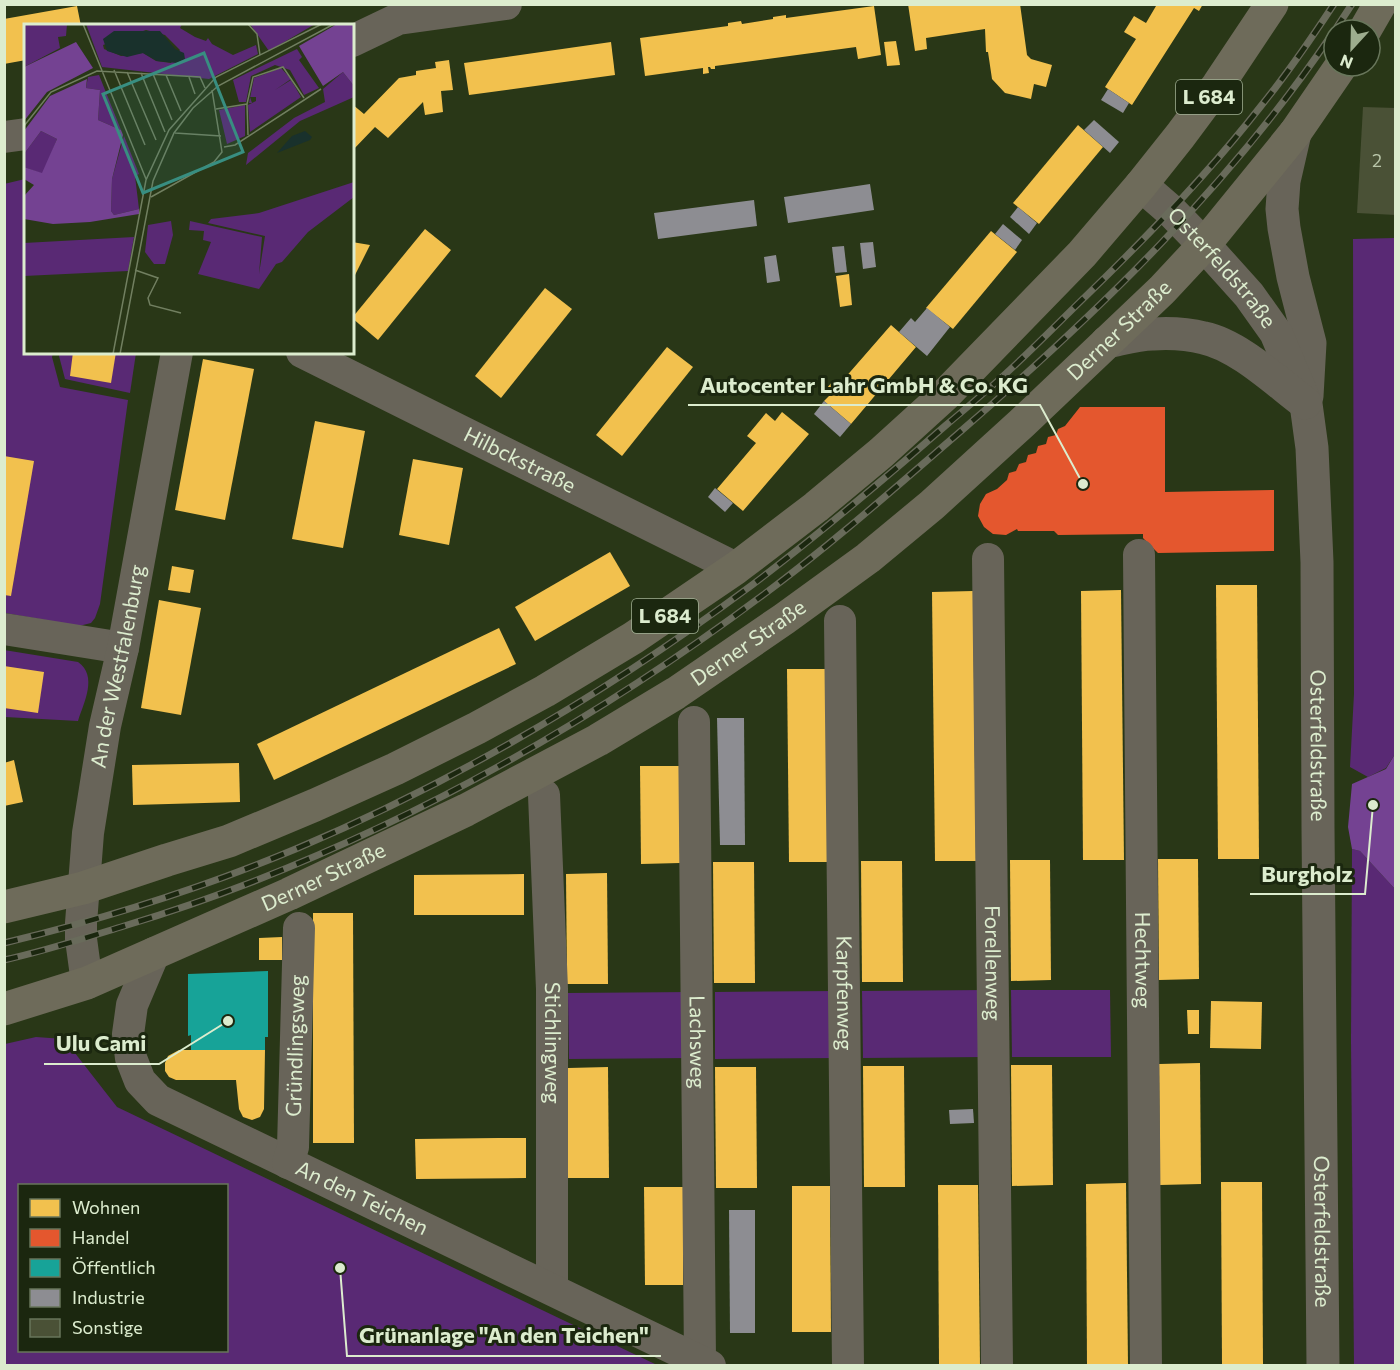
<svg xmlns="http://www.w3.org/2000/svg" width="1400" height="1370" font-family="Commissioner,sans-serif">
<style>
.green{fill:#592974;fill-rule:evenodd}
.forest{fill:#744292}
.homes{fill:#f2c14e}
.shops{fill:#e4572e}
.public{fill:#17a398}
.industry{fill:#8d8d92}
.building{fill:#4a5136}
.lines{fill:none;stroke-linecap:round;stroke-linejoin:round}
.minor{stroke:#686459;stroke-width:32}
.tertiary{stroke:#686459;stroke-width:33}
.primary{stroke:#6e6b5a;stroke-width:33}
.rail-casing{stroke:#696b5b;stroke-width:7}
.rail{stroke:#1b270f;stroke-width:4.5;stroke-dasharray:14;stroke-linecap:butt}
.labels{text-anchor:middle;stroke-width:6;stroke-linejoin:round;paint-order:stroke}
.number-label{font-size:18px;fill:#b8c5a8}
.shield{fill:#1b270f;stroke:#a2b195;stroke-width:1.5}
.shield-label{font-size:20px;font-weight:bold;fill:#dcecce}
.street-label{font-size:21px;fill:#dcecce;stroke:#1b270f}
.inset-road{fill:none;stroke:#717f60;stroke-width:1.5}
.view{fill:#388e81;fill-opacity:0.15;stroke:#388e81;stroke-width:3}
.inset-edge{fill:none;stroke:#dcecce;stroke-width:3}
.leader{fill:none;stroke:#dcecce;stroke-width:2}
.callout-dot{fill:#dcecce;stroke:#1b270f;stroke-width:2}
.callout-label{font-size:22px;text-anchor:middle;font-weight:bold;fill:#dcecce;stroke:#1b270f;stroke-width:6;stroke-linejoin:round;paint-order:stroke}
</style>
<rect width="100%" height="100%" fill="#293717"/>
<g class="green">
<polygon points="25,179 26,352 53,353 52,357 60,387 128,400 100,604 95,618 91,623 79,626 5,613 4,184"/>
<polygon points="1395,238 1395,754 1386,768 1368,777 1350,767 1354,694 1353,239"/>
<polygon points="60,353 136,353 130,393 65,379 59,356"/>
<path d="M4,650l74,12c20,14 6,40 0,59l-73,-4z"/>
<polygon points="1352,849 1360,851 1395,889 1395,1365 1354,1365 1351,1041"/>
<polygon points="986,990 987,1057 863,1058 862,991"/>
<polygon points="1011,990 1110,990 1111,1057 1012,1057"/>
<polygon points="839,991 839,1058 715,1059 715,992"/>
<polygon points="692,992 693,1058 569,1059 568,993"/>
<path d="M36,1037l28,2 53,68 540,258h-652v-321zM20,1186h206v164h-206z"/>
</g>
<polygon class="forest" points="1395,754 1396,889 1395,889 1360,851 1352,849 1348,827 1352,784 1386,769"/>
<g class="homes">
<polygon points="908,4 1020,4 1027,55 1031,59 1052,65 1046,87 1034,84 1031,99 1005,93 992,79 988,52 986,52 985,29 926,38 927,49 915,51"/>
<polygon points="1153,4 1203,4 1199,11 1194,8 1132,105 1105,87 1136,39 1124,32 1134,16 1146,23 1156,6"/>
<polygon points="77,6 81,26 26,26 26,60 4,64 4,19"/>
<polygon points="874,6 881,55 858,59 856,47 715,66 715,69 711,69 710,67 708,67 709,73 703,74 703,68 645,76 640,38 728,26 728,23 741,21 742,24 773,19 773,17 786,15 786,18"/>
<polygon points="896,41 900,65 887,66 884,42"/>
<polygon points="611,42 615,75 469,95 464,63"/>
<polygon points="449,60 453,90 441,91 443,112 425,115 423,102 388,138 375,127 352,151 352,104 364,114 399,78 416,75 416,71 436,68 435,62"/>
<polygon points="1078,125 1103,147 1039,224 1013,203"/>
<polygon points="425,229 451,250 378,340 352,318"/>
<polygon points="991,231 1017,252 953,329 926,308"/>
<polygon points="352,242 370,245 352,281"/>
<polygon points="849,274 852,305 840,307 836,276"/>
<polygon points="545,288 572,309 501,398 475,376"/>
<polygon points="891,325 916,347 851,424 824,401 832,393 827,388 832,382 837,387"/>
<polygon points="667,347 693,367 622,456 596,435"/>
<polygon points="73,352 116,352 111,383 70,376"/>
<polygon points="203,359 254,369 225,520 175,510"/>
<polygon points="782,412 809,434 743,511 717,489 756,443 747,436 766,413 775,421"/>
<polygon points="315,421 365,431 343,548 292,539"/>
<polygon points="4,456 34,461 11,596 4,595"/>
<polygon points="413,459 463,468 449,545 399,535"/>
<polygon points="610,552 630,586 535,641 515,607"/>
<polygon points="172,566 194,570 190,593 168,590"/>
<polygon points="1216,585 1257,585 1259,859 1218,859"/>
<polygon points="1121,590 1124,860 1083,860 1081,591"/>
<polygon points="973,591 976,861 935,861 932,592"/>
<polygon points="159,600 201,608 181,715 141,708"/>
<polygon points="499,628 516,664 274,780 257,744"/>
<polygon points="4,666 44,672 38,713 4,708"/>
<polygon points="787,669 826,669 828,862 789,862"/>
<polygon points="14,760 23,802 4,806 4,763"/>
<polygon points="239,763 240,802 133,805 132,765"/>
<polygon points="640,766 679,766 680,863 641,864"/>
<polygon points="1158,859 1198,859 1199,979 1159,980"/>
<polygon points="1010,860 1050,860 1051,980 1011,981"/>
<polygon points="861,861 902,861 903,982 862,982"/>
<polygon points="713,862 754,862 755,983 714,983"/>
<polygon points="607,873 608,984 567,984 566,874"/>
<polygon points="524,874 524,915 414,915 414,875"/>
<polygon points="313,913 353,913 354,1143 313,1143"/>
<polygon points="282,937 282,960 259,960 259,938"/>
<polygon points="1211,1001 1262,1002 1261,1049 1210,1048"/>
<polygon points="1187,1010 1199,1010 1199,1034 1188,1034"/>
<polygon points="179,1050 265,1050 264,1109 260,1117 252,1120 243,1117 239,1109 236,1080 176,1080 169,1077 165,1071 165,1063 168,1056"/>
<polygon points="1200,1063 1201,1184 1160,1185 1159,1064"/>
<polygon points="1011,1065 1052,1065 1053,1185 1012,1186"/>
<polygon points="863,1066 904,1066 905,1187 864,1187"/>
<polygon points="608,1067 609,1178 568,1178 568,1068"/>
<polygon points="715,1067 756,1067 757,1188 716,1188"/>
<polygon points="498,1138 526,1138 526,1178 416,1179 415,1139"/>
<polygon points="1221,1182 1262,1182 1263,1365 1222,1365"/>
<polygon points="1126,1183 1128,1365 1087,1365 1086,1184"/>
<polygon points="938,1185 978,1185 980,1365 939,1365"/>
<polygon points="792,1186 830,1186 831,1332 792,1332"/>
<polygon points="644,1187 683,1187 683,1285 645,1285"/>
</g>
<polygon class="shops" points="1080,407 1165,407 1165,492 1274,490 1274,551 1158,553 1143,538 1143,534 1058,535 1054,531 1018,531 1017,529 1006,535 993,534 984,527 978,516 980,504 986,494 997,489 1007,480 1009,473 1016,471 1019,464 1026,462 1028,455 1036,453 1038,446 1046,444 1048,437 1056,435 1058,429 1065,426"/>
<polygon class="public" points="268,971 268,1037 265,1037 265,1050 191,1050 191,1035 188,1036 188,974"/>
<g class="industry">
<polygon points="1108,89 1129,103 1123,113 1101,100"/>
<polygon points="1094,120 1119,142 1110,153 1084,130"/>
<polygon points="870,184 874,210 788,223 784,197"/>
<polygon points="754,200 757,226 658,239 654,213"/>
<polygon points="1018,207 1037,223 1029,234 1010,217"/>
<polygon points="1003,224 1022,240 1015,250 995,234"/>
<polygon points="873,242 876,267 863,269 860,243"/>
<polygon points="844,246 847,272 835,273 832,247"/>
<polygon points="776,255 780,281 767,283 764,257"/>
<polygon points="927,308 950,327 927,356 899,332 911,318 915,322"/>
<polygon points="824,401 851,424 840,437 814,414"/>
<polygon points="715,488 733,503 725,512 708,497"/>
<polygon points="717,718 744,718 745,845 720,845"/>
<polygon points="973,1109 974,1123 950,1124 949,1110"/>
<polygon points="729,1210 755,1210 755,1333 730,1333"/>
</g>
<polygon class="building" points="1363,107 1396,108 1396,215 1357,213"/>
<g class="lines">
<g class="minor">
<polyline points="352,41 398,19 506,4"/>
<polyline points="4,137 26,134"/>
<path id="s1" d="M302,352l434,216"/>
<path id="s2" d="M1139,555l7,811"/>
<path id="s3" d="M988,559l9,807"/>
<path id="s4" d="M840,621l8,745"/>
<polyline points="4,629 123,648"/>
<path id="s5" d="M694,722l6,638"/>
<path id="s6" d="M544,795l8,194v300"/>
<path id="s7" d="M154,953l-22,52 -4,29 3,24 9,23 18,19 552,266"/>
<path id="s8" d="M87,983l-6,-44v-16l7,-90 17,-107 18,-78 54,-296"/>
<path id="s9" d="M288,1163l5,-16 6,-219"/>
</g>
<g class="tertiary">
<polyline points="1295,133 1284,181 1282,209 1284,228 1293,277 1310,343 1307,396"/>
<path id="s10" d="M1141,185l30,26 33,34 45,50 27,38 30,71 6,44 5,114 1,266 5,538"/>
<path d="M1107,342c15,-3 31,-8 46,-8 16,-1 35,0 51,4 34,7 73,44 101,65"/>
</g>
<g class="primary">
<polyline points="1365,30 1380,4"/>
<polyline points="4,907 83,888 167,860 229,841 315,805 395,769 477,728 545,691 633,638 736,568 816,507 881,453 946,394 1082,254 1141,185 1180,136 1218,85 1272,4"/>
<path id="s11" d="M4,1009l83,-26 202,-89 177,-84 132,-70 78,-47 108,-74 84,-61 64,-53 90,-82 140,-133 42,-45 91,-112 46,-67"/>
</g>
<defs>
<g id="rail">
<polyline points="1335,30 1352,4"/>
<path d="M4,943c100,-24 199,-55 294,-95 161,-68 314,-159 454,-263 66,-50 130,-104 193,-159 19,-16 38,-32 57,-49 29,-26 56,-54 84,-81 62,-60 122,-122 175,-190 26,-32 50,-67 73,-102"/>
<path d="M4,960c41,-9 81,-22 120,-34 231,-70 446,-187 639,-331 69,-51 133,-108 198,-164 138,-119 271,-248 373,-400"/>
</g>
</defs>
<use href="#rail" class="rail-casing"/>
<use href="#rail" class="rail"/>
</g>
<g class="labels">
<g class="number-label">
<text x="1377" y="167">2</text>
</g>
<g class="shield">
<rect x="1176" y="80" width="66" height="34" rx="4.5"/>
<rect x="632" y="599" width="66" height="34" rx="4.5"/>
</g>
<g class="shield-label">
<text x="1209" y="104">L 684</text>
<text x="665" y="623">L 684</text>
</g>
<g class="street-label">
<text dy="7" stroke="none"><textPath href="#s10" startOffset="116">Osterfeldstraße</textPath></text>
<text dy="7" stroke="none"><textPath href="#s11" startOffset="1318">Derner Straße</textPath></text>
<text dy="7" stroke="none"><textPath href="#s1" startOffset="243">Hilbckstraße</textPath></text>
<text dy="7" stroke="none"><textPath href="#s11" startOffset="832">Derner Straße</textPath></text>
<text dy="7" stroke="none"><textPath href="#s8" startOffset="320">An der Westfalenburg</textPath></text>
<text dy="7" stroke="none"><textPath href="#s10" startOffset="620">Osterfeldstraße</textPath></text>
<text dy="7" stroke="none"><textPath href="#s11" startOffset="346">Derner Straße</textPath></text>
<text dy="7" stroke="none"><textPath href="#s2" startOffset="405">Hechtweg</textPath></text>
<text dy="7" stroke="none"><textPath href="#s3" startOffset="404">Forellenweg</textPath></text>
<text dy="7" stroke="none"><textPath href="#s4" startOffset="372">Karpfenweg</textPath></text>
<text dy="7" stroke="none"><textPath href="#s5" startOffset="320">Lachsweg</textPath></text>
<text dy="7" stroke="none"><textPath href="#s6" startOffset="248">Stichlingweg</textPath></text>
<text dy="7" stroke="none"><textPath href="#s9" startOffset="118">Gründlingsweg</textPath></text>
<text dy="7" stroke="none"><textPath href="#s7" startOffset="387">An den Teichen</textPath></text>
<text dy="7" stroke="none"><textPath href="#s10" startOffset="1106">Osterfeldstraße</textPath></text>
</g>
</g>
<g transform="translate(24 24)">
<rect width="330" height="330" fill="#293717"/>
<path d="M0,0h43l-1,12 -8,1 2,11 -36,19zM62,0h96l-2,4 15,9 11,4 2,-3 4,6 21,11 23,-10 2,9 -49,25 -107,-12zM122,6l19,5 15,15 -9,13 -15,-2 -13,-8 -22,3 -17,-7 -1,-4zM226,0h65l-46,27zM273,25l5,8 -3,3 20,28 -15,7 -14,-25 -15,-5 -24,11 -5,26h-7l-6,-22zM257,44l10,11 -16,11 16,-10 10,17 -51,35 -2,-27 8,-4v-4h-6l2,6h-3l5,-25zM319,48l11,14v11l-54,24 -54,44 2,-12 46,-35 31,-16 -2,-13zM75,51l22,55 -23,-10 2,-30 -14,-2 2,-11zM221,81v31l-18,8 -8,-34zM17,107l16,8 -14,35 -19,-7v-13zM100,112l15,38 -4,2 4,33 -25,6 -3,-4 1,-32zM330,158v15l-46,35 -26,30 -6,2 -17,25 -61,-15 13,-32 -8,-2 1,-9 -15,-1 1,-9 72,16 -3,37 6,-38 -57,-13 3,-4 48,-6zM147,197l2,14 -8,29h-11l-9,-12 3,-27zM110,213l-6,34 -104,5v-33z" fill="#592974" fill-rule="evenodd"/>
<path d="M313,0h17v62l-11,-14 -20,14 -24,-40zM52,18l17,26 -46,24 -23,29v-54zM63,55l-1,9 14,2 -2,30 23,10 2,5 -11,44 -1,32 3,4 25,-6v5l-49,8 -37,2 -29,-5v-23l10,-11 -10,-6v-12l18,6 15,-34 -16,-8 -17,23v-23l26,-35z" fill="#744292"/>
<path d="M90,7h46l15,18 9,4 1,6 -8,4 -20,-2 -14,-8 -16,4 -20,-6 -4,-12zM281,107l7,6 -2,3 -33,13 15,-17z" fill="#19312c"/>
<path class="inset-road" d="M59,0l63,155M224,0l9,10 3,21M90,46l31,75M103,48l29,68M117,49l24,59M129,50l19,46M142,51l15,36M165,53l6,17M192,85l31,-5M0,102l27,-34 46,-21 103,6 5,11M151,109l46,3M224,111l-1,-31 6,-27 30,-10 21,31M200,123l11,-2 86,-56M127,173l63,-35 8,-10 -10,-62M111,246l23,8 -10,20 2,7 31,8M89,330l33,-174 23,-50 47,-53 106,-53M96,330l33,-173 21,-48 19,-25 25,-22 116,-62"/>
<path class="view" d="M180,29l39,99 -100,41 -40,-99z"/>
<rect width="330" height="330" class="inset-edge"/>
</g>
<path class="leader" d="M1083 484L1040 405H688M1373 805L1365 894H1250M228 1021L159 1064H44M340 1268L347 1356H661"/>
<g class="callout-dot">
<circle cx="1083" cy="484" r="6"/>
<circle cx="1373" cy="805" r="6"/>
<circle cx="228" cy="1021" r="6"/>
<circle cx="340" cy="1268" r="6"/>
</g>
<g class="callout-label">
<text x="864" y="393">Autocenter Lahr GmbH &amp; Co. KG</text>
<text x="1307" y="882">Burgholz</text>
<text x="101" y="1051">Ulu Cami</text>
<text x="504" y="1343">Grünanlage "An den Teichen"</text>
</g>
<rect width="1400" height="1370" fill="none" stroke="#dcecce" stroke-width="12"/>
<rect x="18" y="1184" width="210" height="168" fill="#1b270f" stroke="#68765b" stroke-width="1.5"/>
<rect x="30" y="1199" width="30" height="18" fill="#f2c14e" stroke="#68765b" stroke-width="1.5"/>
<text x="72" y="1214" font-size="18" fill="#dcecce">Wohnen</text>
<rect x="30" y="1229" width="30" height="18" fill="#e4572e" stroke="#68765b" stroke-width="1.5"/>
<text x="72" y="1244" font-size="18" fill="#dcecce">Handel</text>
<rect x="30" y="1259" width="30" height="18" fill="#17a398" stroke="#68765b" stroke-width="1.5"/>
<text x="72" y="1274" font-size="18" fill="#dcecce">Öffentlich</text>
<rect x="30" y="1289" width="30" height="18" fill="#8d8d92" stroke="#68765b" stroke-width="1.5"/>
<text x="72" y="1304" font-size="18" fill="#dcecce">Industrie</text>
<rect x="30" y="1319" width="30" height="18" fill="#4a5136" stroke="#68765b" stroke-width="1.5"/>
<text x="72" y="1334" font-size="18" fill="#dcecce">Sonstige</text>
<g transform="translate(1352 48) rotate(202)"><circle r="28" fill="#1b270f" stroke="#68765b" stroke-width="1.5"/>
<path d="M0-4.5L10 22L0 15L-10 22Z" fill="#9dad8e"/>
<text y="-9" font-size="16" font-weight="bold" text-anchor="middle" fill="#dcecce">N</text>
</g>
</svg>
